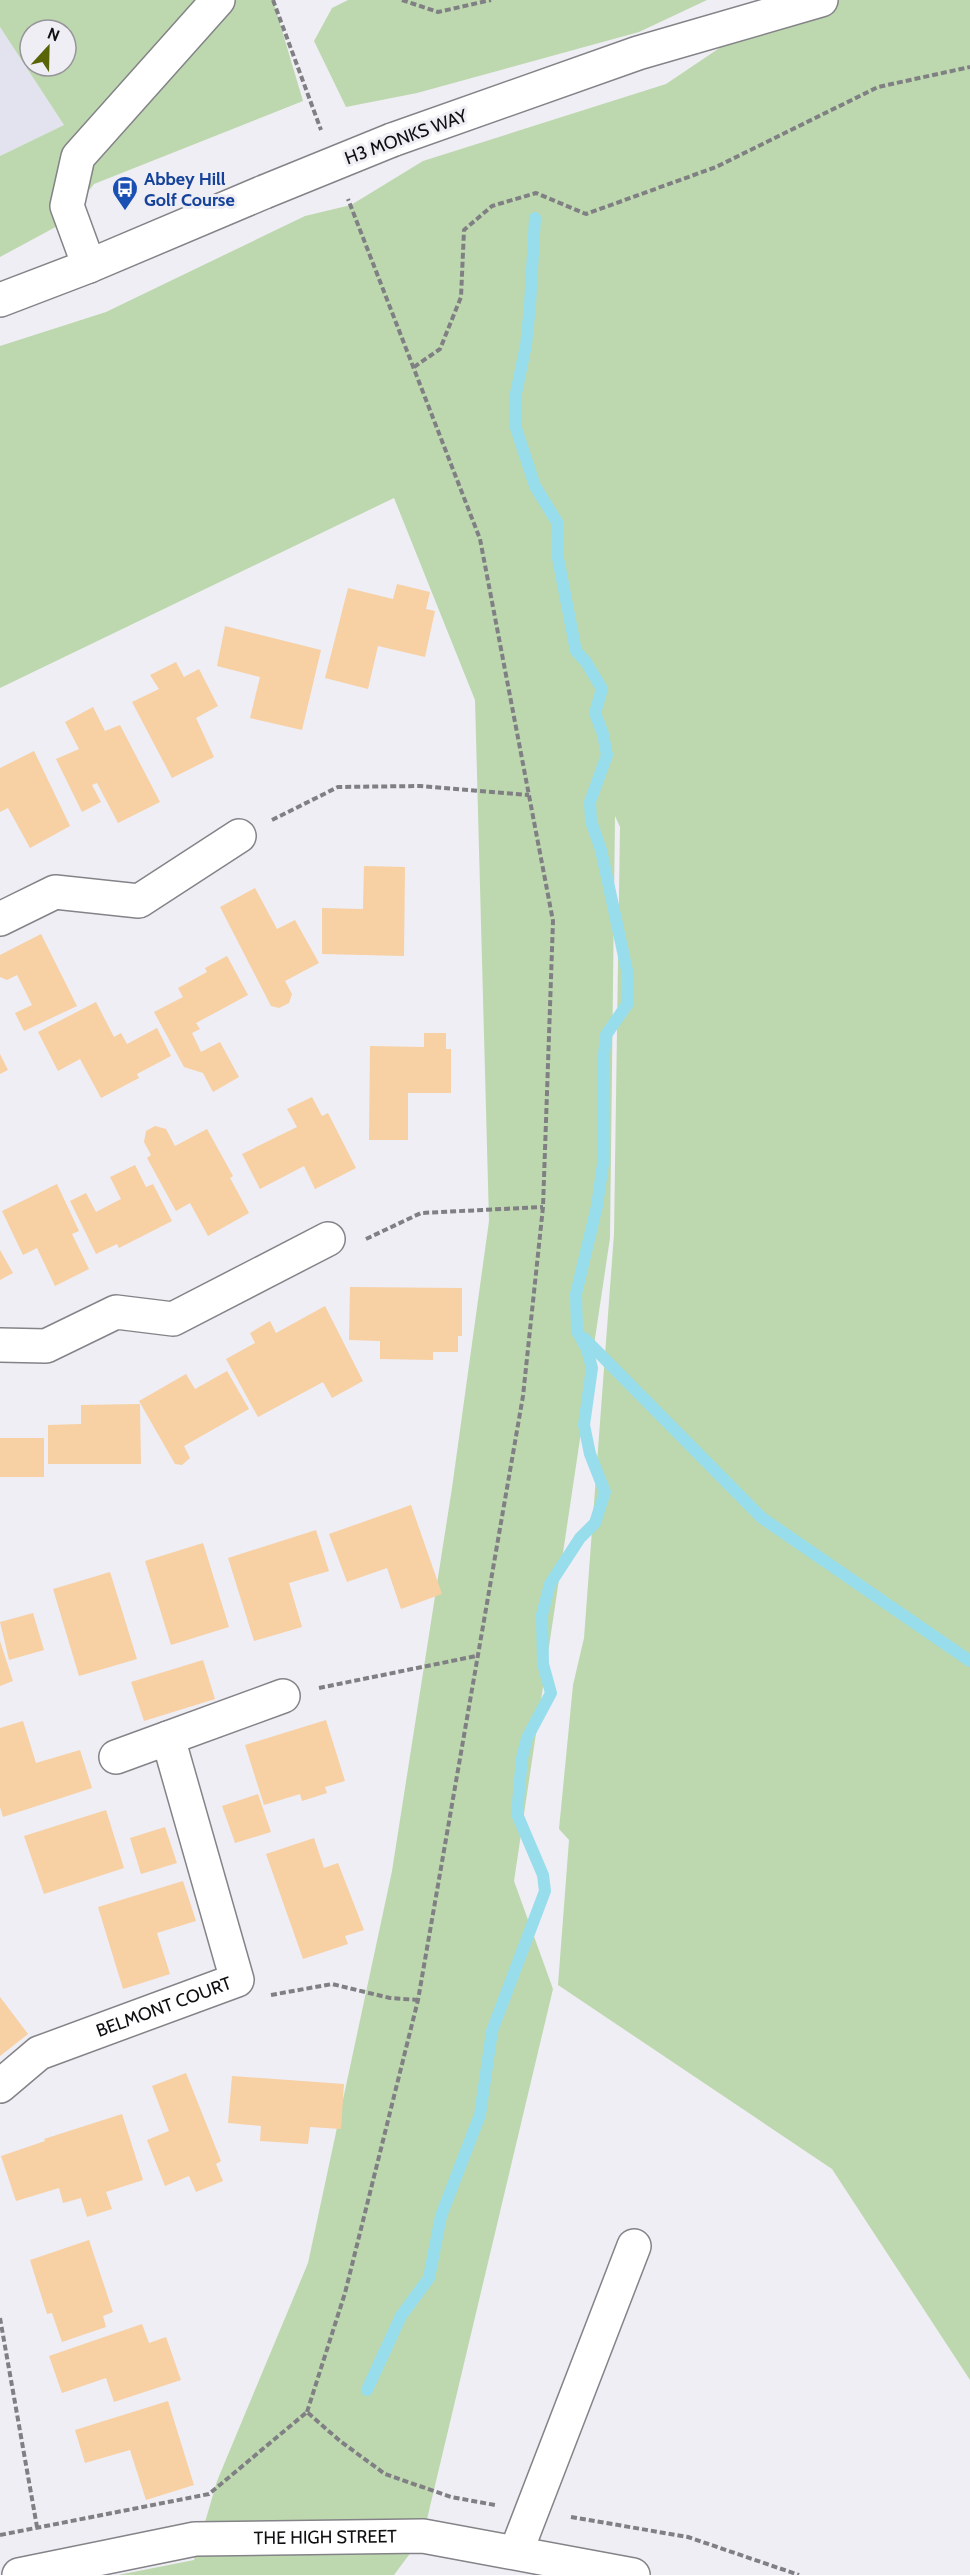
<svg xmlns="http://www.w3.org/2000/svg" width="970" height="2575" font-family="Cabin,sans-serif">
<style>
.built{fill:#e3e2ef}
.green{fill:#bdd8ae;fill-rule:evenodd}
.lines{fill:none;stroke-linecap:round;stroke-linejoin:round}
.stream{stroke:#98ddec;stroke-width:12}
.building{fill:#f7d0a4}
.minor-casing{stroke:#838388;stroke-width:36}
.path{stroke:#808084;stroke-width:4;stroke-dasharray:6 3;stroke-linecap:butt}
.minor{stroke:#fff;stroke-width:33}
.minor-bridge-casing{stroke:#838388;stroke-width:36;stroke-linecap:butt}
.minor-bridge{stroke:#fff;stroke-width:33}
.labels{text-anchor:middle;stroke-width:6;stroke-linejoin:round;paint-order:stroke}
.street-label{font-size:18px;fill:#101012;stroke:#efeef4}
.transit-label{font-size:18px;font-weight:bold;fill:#164399;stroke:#efeef4;text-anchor:start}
</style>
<rect width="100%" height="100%" fill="#efeef4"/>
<polygon class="built" points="0,27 64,125 0,156"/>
<g class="green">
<path d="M0,0h273l30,101 -209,83 -31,39 -63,34v-101l64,-31 -64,-98zM30,30h36v36h-36z"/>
<polygon points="348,0 707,0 639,32 417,93 346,107 314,41 332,8"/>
<polygon points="760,0 970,0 970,2380 832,2169 558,1985 569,1840 559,1829 573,1685 584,1638 614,1234 620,827 615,816 610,1238 514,1881 553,1989 423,2536 394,2575 118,2575 194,2560 217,2481 308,2263 392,1871 452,1488 489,1221 475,700 394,498 0,688 0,346 106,312 305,216 351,205 423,161 666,84 767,16"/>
</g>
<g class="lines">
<g class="stream">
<polyline points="584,1338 762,1518 970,1661"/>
<polyline points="367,2390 401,2316 429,2278 441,2216 480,2115 492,2031 545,1891 543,1875 517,1814 522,1758 527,1738 551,1693 543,1664 542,1615 550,1584 580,1538 595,1523 605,1492 590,1454 584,1425 592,1368 587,1349 577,1331 576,1294 597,1206 603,1164 603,1064 606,1035 628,1003 628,975 601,850 591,821 590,802 607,755 603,734 595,713 602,689 586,662 576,651 558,558 557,522 535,486 515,425 515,398 526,345 530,305 535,218"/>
</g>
</g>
<g class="building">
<polygon points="397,584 430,592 426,609 435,611 425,657 378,646 368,689 325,678 348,588 393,599"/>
<polygon points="225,626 321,650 302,730 250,718 260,677 217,666"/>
<polygon points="176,662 184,677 199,669 218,706 196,718 214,757 172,778 132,702 159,689 150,675"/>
<polygon points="93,707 105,731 120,725 160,802 118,823 97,783 92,785 101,802 82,812 56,759 79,749 65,722"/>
<polygon points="34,751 70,826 30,848 8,808 0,812 0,768"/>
<polygon points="364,866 405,867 404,956 322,954 322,908 363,909"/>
<polygon points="255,888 277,929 295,920 319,963 285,981 292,994 289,1003 279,1008 271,1006 220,907"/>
<polygon points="41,934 77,1006 24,1031 15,1013 32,1005 17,975 7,980 0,977 0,955"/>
<polygon points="227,956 248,995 196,1023 200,1029 192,1033 201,1052 220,1042 239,1077 213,1092 203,1073 184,1067 154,1012 183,997 178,988 207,972 205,968"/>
<polygon points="96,1002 114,1037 121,1033 127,1044 157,1028 171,1056 137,1074 139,1078 101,1098 80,1059 58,1071 38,1032"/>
<polygon points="424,1033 446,1033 446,1049 451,1049 451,1093 408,1093 408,1140 369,1140 370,1046 424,1047"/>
<polygon points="0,1054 8,1070 0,1074"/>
<polygon points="312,1097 322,1116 328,1113 356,1168 315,1189 304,1166 260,1189 242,1154 297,1127 287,1109"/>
<polygon points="155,1126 166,1129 175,1146 207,1129 233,1176 230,1178 249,1213 208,1236 190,1203 176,1211 147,1158 151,1155 144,1142 146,1131"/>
<polygon points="135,1165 146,1187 153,1184 172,1221 119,1248 117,1244 96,1254 70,1201 86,1193 96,1212 121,1199 110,1177"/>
<polygon points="57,1184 79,1231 72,1234 89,1269 55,1286 37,1248 23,1255 2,1211"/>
<polygon points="0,1250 13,1273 0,1280"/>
<polygon points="350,1287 462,1288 462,1336 458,1336 458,1352 433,1352 433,1360 380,1359 380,1341 349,1340"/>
<polygon points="325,1306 363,1381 332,1398 323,1382 258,1417 226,1359 255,1343 250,1333 270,1321 276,1333"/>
<polygon points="227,1371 249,1409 184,1446 190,1458 182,1465 175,1464 139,1401 186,1374 195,1389"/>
<polygon points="140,1404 141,1464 48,1464 48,1425 81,1424 81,1405"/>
<rect x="0" y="1438" width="44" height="39"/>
<polygon points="411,1505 442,1594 401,1609 387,1568 347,1582 329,1534"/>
<polygon points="316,1530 329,1571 289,1583 302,1627 254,1641 228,1558"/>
<polygon points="203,1543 229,1627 171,1645 145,1561"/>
<polygon points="110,1572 137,1659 79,1676 53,1589"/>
<polygon points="33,1613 44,1650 9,1660 0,1622"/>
<polygon points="0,1641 13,1681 0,1686"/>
<polygon points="203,1660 215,1699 144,1721 131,1682"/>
<polygon points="326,1720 345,1781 325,1787 327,1793 302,1801 300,1794 264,1805 245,1745"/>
<polygon points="23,1721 36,1763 80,1750 92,1788 3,1817 0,1807 0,1728"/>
<polygon points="258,1794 271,1832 235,1843 222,1806"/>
<polygon points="106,1810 124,1868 44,1894 24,1836"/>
<polygon points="165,1827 177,1863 141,1874 130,1838"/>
<polygon points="314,1838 324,1868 338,1863 364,1930 345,1936 348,1944 303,1959 266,1854"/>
<polygon points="183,1881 196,1921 157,1933 170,1974 123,1989 98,1907"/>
<polygon points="0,1997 28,2034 0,2056"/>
<polygon points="186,2073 221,2161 216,2164 223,2181 196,2192 189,2176 165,2186 147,2140 169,2131 152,2086"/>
<polygon points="232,2076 344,2084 341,2129 310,2127 308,2144 260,2141 261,2126 228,2123"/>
<polygon points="122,2114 143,2180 106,2192 112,2209 87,2217 81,2198 63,2203 59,2188 16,2201 1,2156 45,2141 44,2139"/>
<polygon points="89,2240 113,2312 103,2316 106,2327 62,2342 52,2313 47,2314 30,2260"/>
<polygon points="142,2324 149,2343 166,2337 181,2380 114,2402 106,2378 62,2393 49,2356"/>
<polygon points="168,2401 194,2485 146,2500 130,2450 85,2463 75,2430"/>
</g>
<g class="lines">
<defs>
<g id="minor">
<polyline points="392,140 638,53 821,0"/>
<polyline points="89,266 67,206 78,157 218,0"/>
<polyline points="0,300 89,266 264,192"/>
<polyline points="0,919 55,892 139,901 239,836"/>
<polyline points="0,1345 46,1346 116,1312 173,1319 328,1239"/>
<polyline points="168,1738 283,1696"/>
<path id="s1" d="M0,2086l39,-33 198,-73 -69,-242 -52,19"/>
<polyline points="516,2552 634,2246"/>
<path id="s2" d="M19,2575l176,-36 228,-3 210,39"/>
</g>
</defs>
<use href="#minor" class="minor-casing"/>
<g class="path">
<polyline points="273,0 321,130"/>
<polyline points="402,0 438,12 491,0"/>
<polyline points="414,367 440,349 461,297 464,230 492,206 536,193 586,214 716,167 878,87 970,67"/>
<polyline points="272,820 338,787 420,786 529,795"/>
<polyline points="366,1239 421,1213 543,1207"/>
<polyline points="319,1688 476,1656"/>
<polyline points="271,1995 332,1984 390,1998 418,2000"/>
<polyline points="0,2318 37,2527"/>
<polyline points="307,2412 345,2293 418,2000 523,1396 543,1207 553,921 480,539 348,199"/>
<polyline points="571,2517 688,2537 799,2575"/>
<polyline points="0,2535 209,2494 307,2412 340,2441 385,2474 451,2497 495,2505"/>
</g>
<use href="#minor" class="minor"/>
<defs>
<polyline id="minor-bridge" points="264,192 392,140"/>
</defs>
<use href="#minor-bridge" class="minor-bridge-casing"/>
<use href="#minor-bridge" class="minor-bridge"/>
</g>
<defs>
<symbol id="bus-pin" viewBox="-11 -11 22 30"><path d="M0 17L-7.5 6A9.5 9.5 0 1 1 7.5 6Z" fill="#1a4fb4" stroke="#efeef4"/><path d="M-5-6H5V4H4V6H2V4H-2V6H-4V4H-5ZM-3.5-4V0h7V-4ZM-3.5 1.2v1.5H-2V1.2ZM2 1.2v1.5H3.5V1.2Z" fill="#fff"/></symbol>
</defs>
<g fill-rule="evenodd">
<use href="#bus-pin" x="110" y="174" width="30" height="40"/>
</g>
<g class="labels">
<g class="street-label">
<text transform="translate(406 137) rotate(-20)" y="6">H3 MONKS WAY</text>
<text dy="6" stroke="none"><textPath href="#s1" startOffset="184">BELMONT COURT</textPath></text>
<text dy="6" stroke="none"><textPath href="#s2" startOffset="310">THE HIGH STREET</textPath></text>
</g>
<g class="transit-label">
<text x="144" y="185">Abbey Hill<tspan x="144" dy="21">Golf Course</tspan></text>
</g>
</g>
<g transform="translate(48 48) rotate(22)"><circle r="28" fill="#efeef4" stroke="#96959a" stroke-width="1.5"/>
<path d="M0-4.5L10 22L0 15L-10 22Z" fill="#596406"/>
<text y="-9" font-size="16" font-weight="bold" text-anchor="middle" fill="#101012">N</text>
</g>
</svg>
